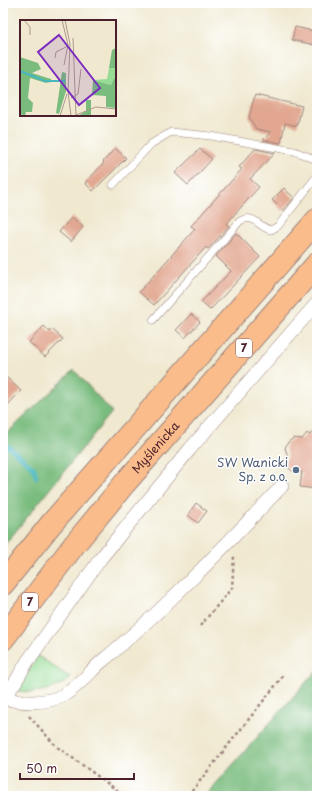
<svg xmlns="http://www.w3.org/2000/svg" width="320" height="799" font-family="'Playpen Sans',sans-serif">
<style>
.green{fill:#97dc95;stroke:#707e60}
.forest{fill:#79bc7e;stroke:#626e54}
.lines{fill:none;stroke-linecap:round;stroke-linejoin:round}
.stream{stroke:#48b7c0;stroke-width:4.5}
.building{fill:#e2a791}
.lane-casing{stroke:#9d847e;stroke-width:8}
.street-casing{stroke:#9d847e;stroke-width:14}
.highway-casing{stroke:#9d847e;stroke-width:24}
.path{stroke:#9d847e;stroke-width:2.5;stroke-dasharray:3 3;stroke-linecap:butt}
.lane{stroke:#fff;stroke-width:7}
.street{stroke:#fff;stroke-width:13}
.highway{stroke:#fabc8b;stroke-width:22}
.service-dot{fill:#5c6f8a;stroke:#fff;stroke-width:1.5}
.labels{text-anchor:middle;stroke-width:3;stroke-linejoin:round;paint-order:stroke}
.shield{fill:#fff;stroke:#80626b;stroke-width:1}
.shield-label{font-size:11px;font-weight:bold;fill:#4a1f2b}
.street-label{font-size:12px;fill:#4a1f2b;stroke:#fff}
.service-label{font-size:12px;fill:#4e5e75;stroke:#fff;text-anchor:end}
.inset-river{fill:none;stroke:#48b7c0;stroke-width:2}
.inset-road{fill:none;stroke:#ae988e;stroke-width:1}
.view{fill:#7b2cbf;fill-opacity:0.15;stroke:#7b2cbf;stroke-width:2}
.inset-edge{fill:none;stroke:#4a1f2b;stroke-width:2}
</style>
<rect width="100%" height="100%" fill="#fff"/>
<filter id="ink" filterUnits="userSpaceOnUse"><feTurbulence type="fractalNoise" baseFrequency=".025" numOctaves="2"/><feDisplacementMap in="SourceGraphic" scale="8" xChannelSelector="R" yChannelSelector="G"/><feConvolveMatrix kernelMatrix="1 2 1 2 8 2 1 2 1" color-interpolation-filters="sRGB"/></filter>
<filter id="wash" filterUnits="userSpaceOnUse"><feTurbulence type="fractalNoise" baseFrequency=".012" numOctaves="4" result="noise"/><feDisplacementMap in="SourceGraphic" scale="16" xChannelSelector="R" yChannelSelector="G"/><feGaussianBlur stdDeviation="0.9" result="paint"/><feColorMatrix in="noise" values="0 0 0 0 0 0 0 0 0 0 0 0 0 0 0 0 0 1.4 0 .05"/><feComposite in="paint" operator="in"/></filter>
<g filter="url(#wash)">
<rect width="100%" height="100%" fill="#f0e9d0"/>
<path class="green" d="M38,656l33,22c-15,12 -35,16 -53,13l-1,-1z"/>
<g class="forest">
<polygon points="74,370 112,412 3,547 3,437"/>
<polygon points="315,672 317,675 317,796 205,796"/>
</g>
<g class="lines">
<polyline class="stream" points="3,442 34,468 36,477"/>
</g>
<g id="blocks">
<g class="building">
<polygon points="295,27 317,32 315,45 292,40"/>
<polygon points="255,95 302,106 297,126 285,123 281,143 263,140 271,132 256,129 249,117"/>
<polygon points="115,148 126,158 93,191 85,183 104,163 103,162"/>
<polygon points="200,149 212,159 188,185 175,173"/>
<polygon points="255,149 275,153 250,179 259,187 226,224 229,226 208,249 206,247 154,305 139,292 195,229 191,226 242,169 239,167"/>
<polygon points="284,188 294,198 283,211 272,200"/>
<polygon points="72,217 83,227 71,242 59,232"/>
<polygon points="236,233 260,257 210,310 201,302 231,271 216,256"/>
<polygon points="191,314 200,322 185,338 176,330"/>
<polygon points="44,326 50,332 52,329 63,339 45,357 29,342"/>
<polygon points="3,374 21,391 3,410"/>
<polygon points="317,426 317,489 300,487 302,472 292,471 283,463 288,457 285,448 288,442 294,438 302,439 307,433 310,435"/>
<polygon points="196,503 207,511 198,523 188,515"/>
</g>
</g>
</g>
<g filter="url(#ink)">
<use href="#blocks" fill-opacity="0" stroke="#9d847e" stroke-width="1"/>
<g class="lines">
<defs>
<g id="lane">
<polyline points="113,185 151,144 171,132 211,136 294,151 317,160"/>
<path d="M153,320l87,-99c15,-8 17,6 31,9l7,-4 39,-50"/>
</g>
<g id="street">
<path d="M3,698c18,5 42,6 59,-2 14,-7 28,-24 39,-34 65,-54 123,-115 181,-176"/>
<polyline points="3,699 16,681 27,662 101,558 190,449 317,303"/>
</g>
<g id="highway">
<polyline points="3,584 51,524 317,220"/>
<path id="s1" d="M3,639l71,-94 51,-62 192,-219"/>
</g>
</defs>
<use href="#lane" class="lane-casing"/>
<use href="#street" class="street-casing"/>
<use href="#highway" class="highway-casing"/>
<g class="path">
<polyline points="200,626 232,588 234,556"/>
<polyline points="29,716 56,746 125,796"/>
<polyline points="188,796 283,676"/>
</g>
<use href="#lane" class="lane"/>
<use href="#street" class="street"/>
<use href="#highway" class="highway"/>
</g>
</g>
<circle class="service-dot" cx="296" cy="470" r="4"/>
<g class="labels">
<g class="shield">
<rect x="236" y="339" width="16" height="18" rx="3"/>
<rect x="22" y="593" width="16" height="18" rx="3"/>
</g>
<g class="shield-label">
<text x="244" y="352">7</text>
<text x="30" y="606">7</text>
</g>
<g class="street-label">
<text dy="4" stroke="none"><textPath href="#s1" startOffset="245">Myślenicka</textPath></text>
</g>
<g class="service-label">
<text x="288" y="467">SW Wanicki<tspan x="288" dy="14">Sp. z o.o.</tspan></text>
</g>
</g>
<g transform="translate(20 20)">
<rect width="96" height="96" fill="#f0e9d0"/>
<path d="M89,48h7v11l-5,6 -18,-5 14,-1z" fill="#97dc95"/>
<path d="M96,28v20h-7l3,-18zM0,37l18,6 3,6 -9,4 19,6v3l-5,1 -16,-5 -2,20 5,5 -1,9h-6l-1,4 -5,-2zM42,52l4,1v18l-7,23 -3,-1zM94,59h2v29l-10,-1v-11l-14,-1 1,-15 18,5zM66,80h5v16h-13l8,-5z" fill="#79bc7e"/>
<path class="inset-river" d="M0,51l25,10h20"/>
<path class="inset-road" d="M4,0l6,7v8M42,0l6,25 -4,20M45,0l5,24 -2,48 3,24M53,18l3,78M35,38l1,-6 12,-6M51,78l7,-4 3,-25M56,95l20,-8 20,2M40,96l7,-22"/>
<path class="view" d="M39,15l41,53 -21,17 -41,-53z"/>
<rect width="96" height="96" class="inset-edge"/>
</g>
<rect width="320" height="799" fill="none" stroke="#fff" stroke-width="16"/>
<path d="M20 773v6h114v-6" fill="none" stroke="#4a1f2b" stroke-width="2"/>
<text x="26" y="773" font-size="12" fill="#4a1f2b" stroke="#ffffff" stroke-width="3" paint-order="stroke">50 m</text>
</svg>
